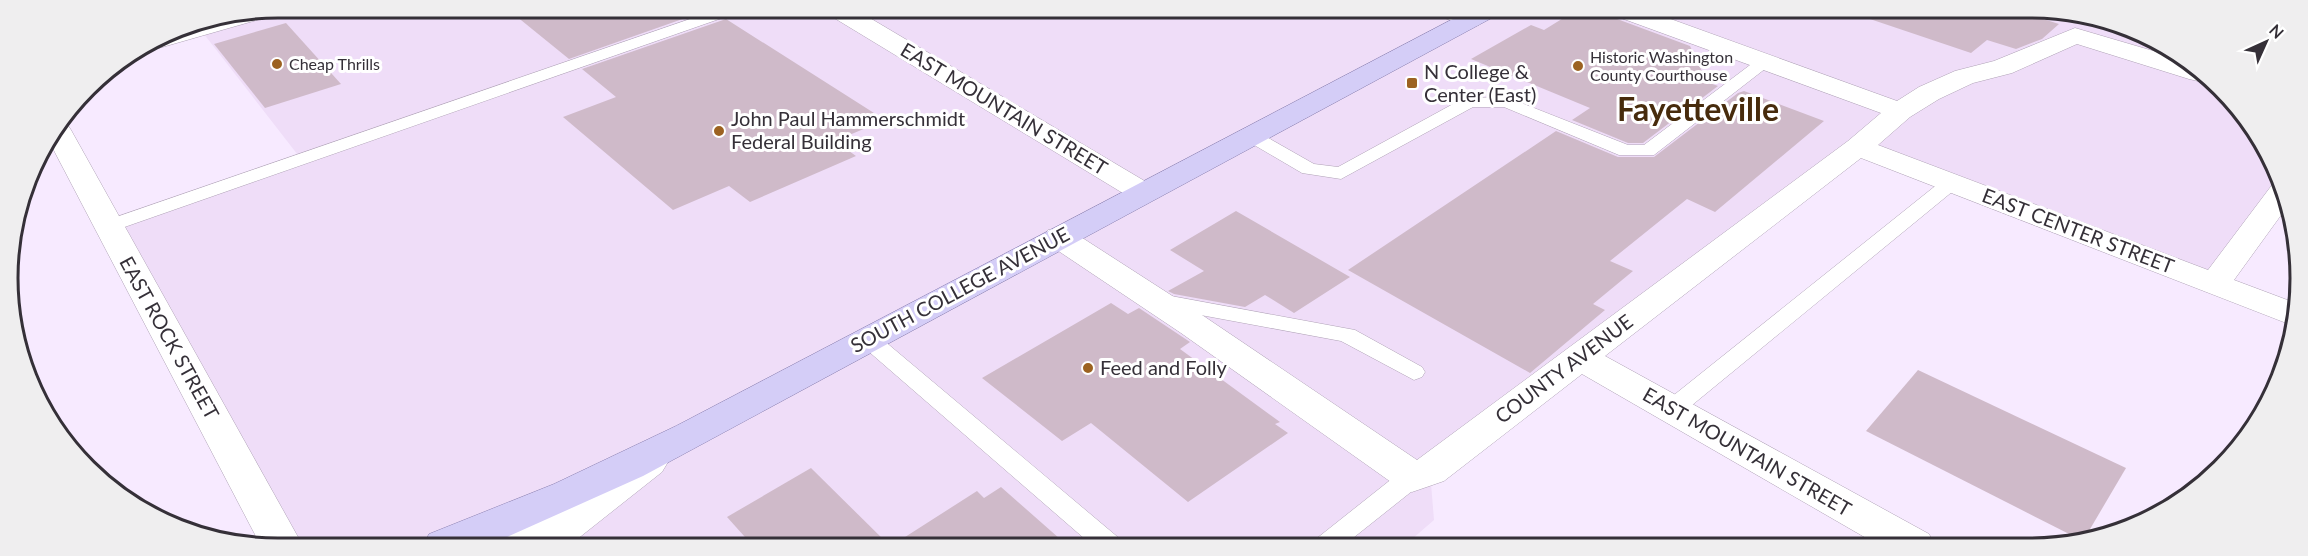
<svg xmlns="http://www.w3.org/2000/svg" width="2308" height="556" font-family="Lato,sans-serif">
<style>
.built{fill:#efddf8}
.building{fill:#cfbac9}
.lines{fill:none;stroke-linecap:round;stroke-linejoin:round}
.service-casing{stroke:#afa2b6;stroke-width:1}
.minor-casing{stroke:#afa2b6;stroke-width:1}
.tertiary-casing{stroke:#afa2b6;stroke-width:1}
.primary-casing{stroke:#8a80b0;stroke-width:1}
.service{fill:#fff;fill-rule:evenodd}
.minor{fill:#fff;fill-rule:evenodd}
.tertiary{fill:#fff;fill-rule:evenodd}
.primary{fill:#d4cdf7;fill-rule:evenodd}
.poi-dot{fill:#9c6221;stroke:#fff;stroke-width:2}
.labels{text-anchor:middle;stroke-width:6;stroke-linejoin:round;paint-order:stroke}
.far-poi-label{font-size:16px;fill:#353038;stroke:#fff;text-anchor:start}
.poi-label{font-size:20px;fill:#353038;stroke:#fff;text-anchor:start}
.street-label{font-size:20px;fill:#353038;stroke:#fff}
.town-label{font-size:32px;font-weight:bold;fill:#472b0c;stroke:#fff}
.rim{fill:none;stroke:#353038;stroke-width:3}
</style>
<rect width="100%" height="100%" fill="#f7eaff"/>
<polygon class="built" points="278,8 2066,10 2166,44 2245,114 2283,191 2215,283 1858,147 1430,471 1434,520 1404,546 539,546 661,452 499,526 444,546 282,546 109,226 301,159 200,29 150,43 175,28"/>
<g class="building">
<polygon points="506,8 709,8 711,9 569,59"/>
<polygon points="1578,9 1605,9 1609,16 1690,46 1707,82 1718,86 1643,143 1628,143 1572,120 1590,108 1471,59 1531,25 1544,30"/>
<polygon points="1865,10 2024,10 2021,12 2059,24 2042,39 2016,49 1987,40 1971,53 1864,17"/>
<polygon points="726,19 885,120 835,141 856,156 750,202 729,186 673,210 563,117 616,97 582,69"/>
<polygon points="286,23 341,84 265,108 214,44"/>
<polygon points="1744,91 1824,121 1715,212 1687,199 1610,261 1633,271 1593,304 1605,310 1530,373 1348,270 1556,131 1618,157 1654,157 1738,93"/>
<polygon points="1236,211 1350,277 1294,313 1265,295 1245,307 1174,294 1168,291 1204,271 1170,250"/>
<polygon points="1111,303 1128,314 1139,308 1190,342 1180,349 1280,422 1275,424 1288,433 1188,502 1091,423 1062,441 982,378"/>
<polygon points="1918,370 2126,468 2083,541 1866,431"/>
<polygon points="811,468 890,546 753,546 727,517"/>
<polygon points="1001,487 1068,546 891,546 977,491 984,498"/>
</g>
<g class="lines">
<defs>
<g id="service">
<polygon points="722,8 745,8 742,11 116,230 102,230 99,226 102,222"/>
<polygon points="1764,57 1772,62 1770,65 1654,155 1619,155 1504,107 1473,107 1341,179 1302,173 1244,139 1241,135 1244,131 1256,131 1314,164 1338,167 1464,98 1506,97 1628,145 1644,145 1758,59"/>
<polygon points="1951,177 1958,179 1961,183 1958,187 1680,415 1672,417 1664,415 1660,409 1664,403 1944,179"/>
<polygon points="1160,294 1355,330 1422,367 1425,372 1422,377 1414,380 1341,341 1152,306 1149,301 1152,296"/>
<polygon points="868,332 876,334 1120,539 1124,546 1093,546 860,344 857,339 860,334"/>
<polygon points="1412,468 1421,470 1425,477 1421,484 1343,546 1312,546 1316,539 1403,470"/>
</g>
<g id="minor">
<polygon points="278,8 281,9 278,14 159,48 150,51 142,49 174,28"/>
<polygon points="1607,9 1643,9 1897,101 1919,87 1955,71 1994,61 2075,28 2184,60 2205,79 2198,81 2189,79 2077,44 2012,73 1973,83 1939,99 1910,117 1878,145 2208,270 2272,185 2279,183 2289,204 2234,280 2298,304 2298,314 2294,326 1861,158 1605,356 1929,534 1935,546 1880,546 1582,374 1444,481 1412,492 1398,487 1181,333 1048,244 1043,237 1048,230 1059,228 1070,230 1205,317 1417,460 1848,141 1881,113 1610,14"/>
<polygon points="63,123 67,124 71,130 303,546 261,546 49,141"/>
</g>
<g id="tertiary">
<polygon points="823,8 853,8 1153,186 1157,192 1153,198 1142,201 1131,198 826,13"/>
<path d="M1430,9c17,0 42,-4 52,11l-3,5 -9,2 -37,-13z"/>
<polygon points="648,448 662,452 668,462 662,472 571,544 565,546 541,544 539,541 530,546 475,546 481,534 553,494 567,490 579,493 634,452"/>
</g>
<polygon id="primary" points="1472,9 1502,9 1499,14 643,476 487,546 423,546 429,534 554,484 676,426"/>
</defs>
<use href="#service" class="service-casing"/>
<use href="#minor" class="minor-casing"/>
<use href="#tertiary" class="tertiary-casing"/>
<use href="#primary" class="primary-casing"/>
<use href="#service" class="service"/>
<use href="#minor" class="minor"/>
<use href="#tertiary" class="tertiary"/>
<use href="#primary" class="primary"/>
</g>
<g class="poi-dot">
<circle cx="277" cy="64" r="6"/>
<circle cx="1578" cy="66" r="6"/>
<rect x="1406" y="77" width="12" height="12" rx="3"/>
<circle cx="719" cy="131" r="6"/>
<circle cx="1088" cy="368" r="6"/>
</g>
<g class="labels">
<g class="far-poi-label">
<text x="1590" y="63">Historic Washington<tspan x="1590" dy="18">County Courthouse</tspan></text>
<text x="289" y="70">Cheap Thrills</text>
</g>
<g class="poi-label">
<text x="1424" y="79">N College &amp;<tspan x="1424" dy="23">Center (East)</tspan></text>
<text x="731" y="126">John Paul Hammerschmidt<tspan x="731" dy="23">Federal Building</tspan></text>
<text x="1100" y="375">Feed and Folly</text>
</g>
<g class="street-label">
<text transform="translate(1004 109) rotate(31)" y="7">EAST MOUNTAIN STREET</text>
<text transform="translate(2078 231) rotate(21)" y="7">EAST CENTER STREET</text>
<text transform="translate(960 290) rotate(-28)" y="7">SOUTH COLLEGE AVENUE</text>
<text transform="translate(169 338) rotate(61)" y="7">EAST ROCK STREET</text>
<text transform="translate(1564 369) rotate(-37)" y="7">COUNTY AVENUE</text>
<text transform="translate(1747 452) rotate(30)" y="7">EAST MOUNTAIN STREET</text>
</g>
<g class="town-label">
<text x="1698" y="121">Fayetteville</text>
</g>
</g>
<path d="M0 0H2308V556H0ZM278 18H2030A260 260 0 0 1 2290 278V278A260 260 0 0 1 2030 538H278A260 260 0 0 1 18 278V278A260 260 0 0 1 278 18Z" fill="#efeeef" fill-rule="evenodd"/>
<path class="rim" d="M278 18H2030A260 260 0 0 1 2290 278V278A260 260 0 0 1 2030 538H278A260 260 0 0 1 18 278V278A260 260 0 0 1 278 18Z"/>
<g transform="translate(2266 42) rotate(45)" stroke="#ffffff" stroke-width="4.5" paint-order="stroke">
<path d="M0-4.5L10 22L0 15L-10 22Z" fill="#353038"/>
<text y="-9" font-size="16" font-weight="bold" text-anchor="middle" fill="#353038">N</text>
</g>
</svg>
